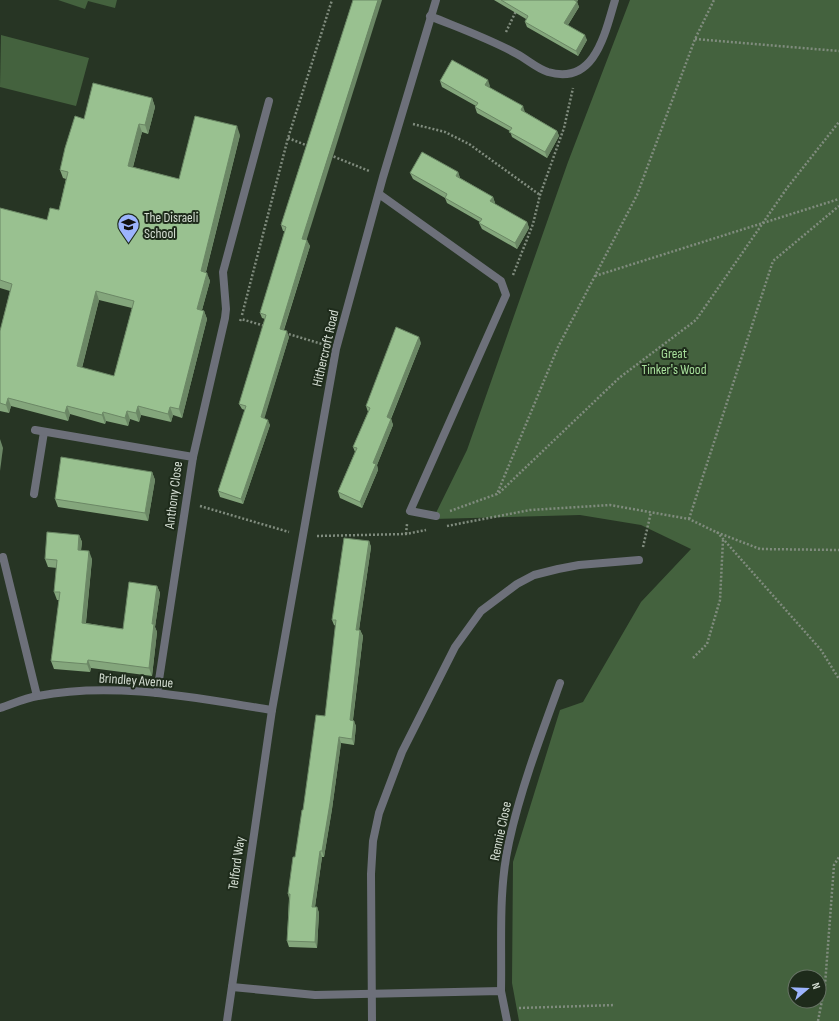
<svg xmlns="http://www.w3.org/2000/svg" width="839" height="1021" font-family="'Sofia Sans Condensed',sans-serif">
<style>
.green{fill:#44623e;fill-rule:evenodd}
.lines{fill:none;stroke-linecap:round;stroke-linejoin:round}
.path{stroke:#808c7e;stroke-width:2.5;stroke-dasharray:2 2;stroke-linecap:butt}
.service{stroke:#6d707a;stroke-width:8}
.minor{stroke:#6d707a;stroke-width:8}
.wall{fill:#84a67c;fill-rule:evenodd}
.shaded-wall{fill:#6b8765}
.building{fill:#99c190;stroke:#6b8765;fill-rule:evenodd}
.labels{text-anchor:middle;stroke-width:4;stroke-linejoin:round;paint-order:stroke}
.poi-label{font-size:14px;fill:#d5ded3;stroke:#1e2b1b;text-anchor:start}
.street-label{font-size:14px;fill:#d5ded3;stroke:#1e2b1b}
.park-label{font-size:14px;fill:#a7df9b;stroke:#1e2b1b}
</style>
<rect width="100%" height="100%" fill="#273524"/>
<g class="green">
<polygon points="58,0 117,0 115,8 88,1 85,9"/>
<path d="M630,0h209v1021h-320l-7,-38 1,-121 47,-152 23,-8 58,-100 50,-53 -50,-24 -61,-10 -147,4 34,-69 101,-288zM795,977h24v24h-24z"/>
<polygon points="1,35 89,58 76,106 0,87"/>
</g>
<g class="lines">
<g class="path">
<polyline points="506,32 517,9"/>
<polyline points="695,39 839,51"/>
<polyline points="413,124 445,132 469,144 540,195"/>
<polyline points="288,138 308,146"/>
<polyline points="330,155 369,171"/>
<polyline points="513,275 533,224 540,195 564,128 573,88"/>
<polyline points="595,276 839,199"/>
<polyline points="242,315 288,138 332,0"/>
<polyline points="240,321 241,319 265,326"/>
<polyline points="285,333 322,344"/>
<polyline points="499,493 619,378 696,320 787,188 839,122"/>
<polyline points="200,506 289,532"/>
<polyline points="450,511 497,494 558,347 637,195 695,39 714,0"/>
<polyline points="689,519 773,261 839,206"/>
<polyline points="447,526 530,510 610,505 689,519 716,532 760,549 839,550"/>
<polyline points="717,532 821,650 839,679"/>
<polyline points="406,534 407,524"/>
<polyline points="317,536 406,534 426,530"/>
<polyline points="643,547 651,512"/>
<polyline points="693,658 707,644 720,600 723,540"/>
<polyline points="519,1008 615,1005"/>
<polyline points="818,1021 825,985 834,865 839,857"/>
</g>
<g class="service">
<path d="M430,16c29,12 60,23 87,38 11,6 19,14 31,18 47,14 57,-39 67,-72"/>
<polyline points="379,194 501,281 506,295 410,511 436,516"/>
<polyline points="193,457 225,318 226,309 223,272 269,101"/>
<polyline points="34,494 44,432"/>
<polyline points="3,557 37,696"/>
<polyline points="372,1021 371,874 373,841 379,813 402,752 455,647 481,611 517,584 534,575 558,569 579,565 639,560"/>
</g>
<g class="minor">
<polyline points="35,430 193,457 157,693"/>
<path d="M0,708c12,-4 25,-10 38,-12 77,-15 157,2 234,14"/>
<polyline points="232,987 315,995 501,991 507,1021"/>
<path d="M501,991c1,-49 -3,-100 8,-149 12,-54 32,-107 51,-159"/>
<polyline points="227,1021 272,710 336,349 383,177 436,0"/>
</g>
</g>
<g class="wall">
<polygon points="353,0 306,240 310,246 284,330 289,337 264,418 270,425 243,504 220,497 218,491 245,410 242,409 239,404 265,319 262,318 260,313 285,231 283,231 281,225"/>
<polygon points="494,0 578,0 577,2 579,7 568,25 587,40 578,56 527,27 525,22 526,19"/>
<polygon points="440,81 490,86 489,87 525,112 557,131 559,136 547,158 512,137 510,131 477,113 475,107 476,106 442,87"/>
<path d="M152,98l3,9 -7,27 -6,-2 -9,35 46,12 61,-44 -34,137 4,9 -8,29 2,1 3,8 -25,99 -9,-3 -2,7 -30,-7 -2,7 -9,-3 -2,7 -22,-5 -1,3 -35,-10 -2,7 -57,-15 -2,7 -9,-2v-80l10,-40 -10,-3v-80l47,12 12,-10 7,-31 -3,-1 -3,-8 24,-51zM99,300l33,8 -18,68 -32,-8z"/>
<polygon points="458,172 460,178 493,197 495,203 494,204 527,222 529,228 517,249 482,229 479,223 480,222 447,203 445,198 413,179 410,173"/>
<polygon points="421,343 391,419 393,425 377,465 378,470 362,508 340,498 338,492 355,452 353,447 368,412 366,406"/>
<polygon points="152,472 155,480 148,521 58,507 55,499"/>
<polygon points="79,535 82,542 81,550 92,559 86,623 123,629 157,586 160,593 155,627 157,632 152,676 91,668 90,672 54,669 51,661 59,600 57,600 54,592 57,568 48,567 45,559"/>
<polygon points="369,541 371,547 359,630 360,630 363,636 353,720 356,726 354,745 341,743 332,809 324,857 322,857 315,907 317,907 319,913 317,948 289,947 287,941 289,898 288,894 295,857 303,810 325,716 336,626 334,625 332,620"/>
</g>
<g class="shaded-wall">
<polygon points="378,0 382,0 305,245 302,239"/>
<polygon points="574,0 578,0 577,2 579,7 566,28 564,23"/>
<polygon points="585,35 587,40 578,56 576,51"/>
<polygon points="488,80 490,86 487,90 485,85"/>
<polygon points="152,98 155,107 148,134 145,125"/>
<polygon points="523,106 525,112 521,110"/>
<polygon points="139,124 142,132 131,174 128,166"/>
<polygon points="237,126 240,135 204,279 201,271"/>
<polygon points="557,131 559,136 547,158 545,152"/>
<polygon points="458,172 460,178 456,176"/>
<polygon points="493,197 495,203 492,207 490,201"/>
<polygon points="527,222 529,228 517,249 515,243"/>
<polygon points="307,240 310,246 282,335 280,329"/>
<polygon points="207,273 210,281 200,317 197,309"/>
<polygon points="96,291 99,300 80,375 77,366"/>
<polygon points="204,311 207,319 182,418 179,409"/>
<polygon points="287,331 289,337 263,423 261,417"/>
<polygon points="419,337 421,343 389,423 387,417"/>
<polygon points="8,398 11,406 9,413 6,405"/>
<polygon points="67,406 70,414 68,421 65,413"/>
<polygon points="138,406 141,415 139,422 136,413"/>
<polygon points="170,407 173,415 171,422 168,414"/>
<polygon points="127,411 130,419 128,426 125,418"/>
<polygon points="103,412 106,421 105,424 102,415"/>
<polygon points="391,419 393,425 377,465 378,470 362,508 360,502 373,463"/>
<polygon points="268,420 270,425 243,504 241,499"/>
<polygon points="0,439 3,448 0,471"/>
<polygon points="152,472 155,480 148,521 145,513"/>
<polygon points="79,535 82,542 80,558 78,550"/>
<polygon points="369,541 371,547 358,636 356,630"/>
<polygon points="89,551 92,559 85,630 82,623"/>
<polygon points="157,586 160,593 155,627 157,632 152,676 149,668 152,624"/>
<polygon points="360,630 363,636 352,726 350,720"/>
<polygon points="88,660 91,668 90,672 87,664"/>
<polygon points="354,721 356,726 354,745 352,739"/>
<polygon points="339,737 341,743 332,809 324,857 322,851"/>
<polygon points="320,851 322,857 314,913 312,907"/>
<polygon points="317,907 319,913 317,948 315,942"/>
</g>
<g class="building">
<polygon points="353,0 378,0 302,239 307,240 280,329 287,331 261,417 268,420 241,499 218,491 246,406 239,404 266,315 260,313 286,227 281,225"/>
<polygon points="501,0 574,0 577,2 564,23 585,35 576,51 525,22 528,16"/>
<polygon points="452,60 488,80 485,85 523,106 521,110 557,131 545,152 509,132 512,128 475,107 478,103 440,81"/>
<path d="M93,83l59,15 -7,27 -6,-1 -11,42 51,13 16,-63 42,10 -36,145 6,2 -10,36 7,2 -25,98 -9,-2 -2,7 -30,-8 -2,7 -9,-2 -2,7 -22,-6 -1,3 -35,-9 -2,7 -57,-15 -2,7 -6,-2v-72l12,-47 -12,-4v-72l47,12 3,-12 9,2 9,-38 -8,-2 5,-22 10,-32 9,3zM96,291l38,10 -20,75 -37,-10z"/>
<polygon points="422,152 458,172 456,176 493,197 490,201 527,222 515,243 479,223 482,219 445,198 447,194 410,173"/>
<polygon points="396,327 419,337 387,417 391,419 373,463 376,464 360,502 338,492 357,448 353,447 370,408 366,406"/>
<polygon points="61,457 152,472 145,513 55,499"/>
<polygon points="47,532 79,535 78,550 89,551 82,623 123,629 129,582 157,586 152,624 154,624 149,668 88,660 87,664 51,661 60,592 54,592 57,560 45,559"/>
<polygon points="344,538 369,541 356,630 360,630 350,720 354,721 352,739 339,737 330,803 322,851 320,851 312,907 317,907 315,942 287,941 290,894 288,894 293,857 295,857 302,810 303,810 316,715 325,716 336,620 332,620"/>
</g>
<defs>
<symbol id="school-pin" viewBox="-11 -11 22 30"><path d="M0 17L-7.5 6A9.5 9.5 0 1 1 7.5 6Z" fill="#9cb4fd" stroke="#1e2b1b"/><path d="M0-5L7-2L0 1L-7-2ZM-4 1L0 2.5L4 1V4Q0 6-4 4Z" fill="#111"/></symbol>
</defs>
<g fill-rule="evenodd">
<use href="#school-pin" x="116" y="212" width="25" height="34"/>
</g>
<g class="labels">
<g class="poi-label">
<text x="144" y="222">The Disraeli<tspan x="144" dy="16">School</tspan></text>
</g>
<g class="street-label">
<text transform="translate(325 348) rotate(-77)" y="5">Hithercroft Road</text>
<text transform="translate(173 495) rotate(-83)" y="5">Anthony Close</text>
<text transform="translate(136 680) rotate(4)" y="5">Brindley Avenue</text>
<text transform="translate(500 831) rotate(-78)" y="5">Rennie Close</text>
<text transform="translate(236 863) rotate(-82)" y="5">Telford Way</text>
</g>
<g class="park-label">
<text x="674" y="358">Great<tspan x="674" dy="16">Tinker's Wood</tspan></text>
</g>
</g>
<g transform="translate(807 989) rotate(71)"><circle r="19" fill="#1e2b1b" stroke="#677365"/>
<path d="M0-3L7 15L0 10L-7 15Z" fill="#9cb4fd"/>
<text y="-6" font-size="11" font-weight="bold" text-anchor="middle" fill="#d5ded3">N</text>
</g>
</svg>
